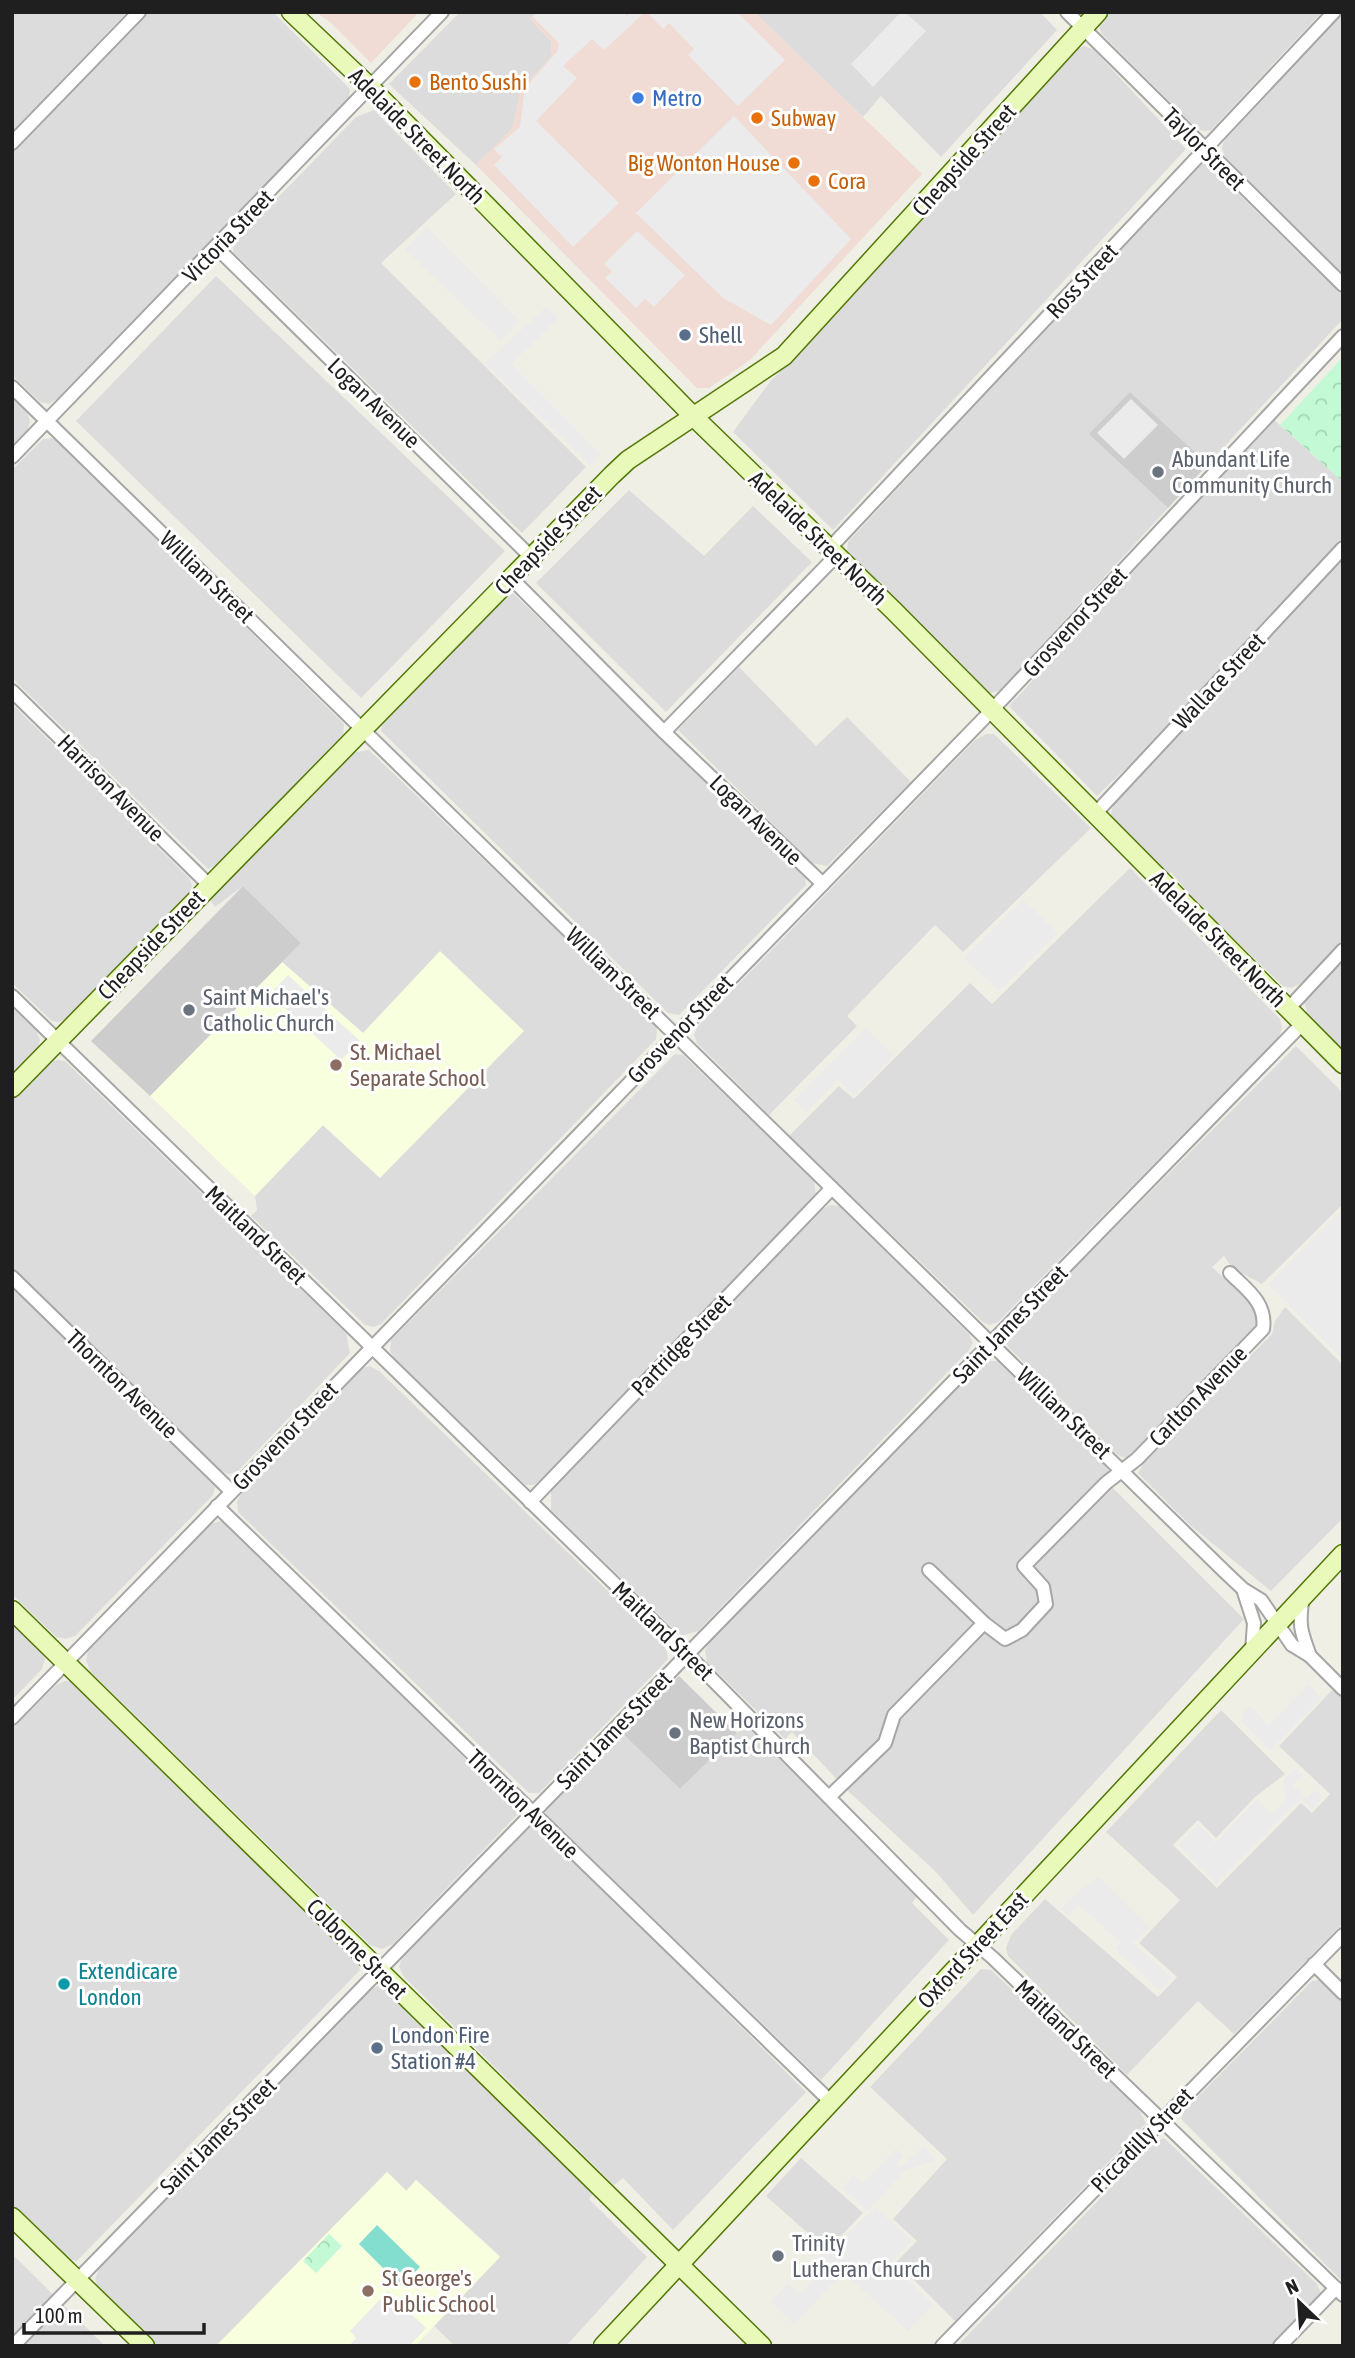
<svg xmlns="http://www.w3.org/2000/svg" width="1355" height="2358" font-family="'Asap Condensed',sans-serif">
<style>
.residential{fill:#dddcdc}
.commercial{fill:#f0dcd5}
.education{fill:#f8ffdf}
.religious{fill:#cdcdcd}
.park{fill:url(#park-crowns)}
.pitch{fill:#84ded0}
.parking{fill:#ebebeb}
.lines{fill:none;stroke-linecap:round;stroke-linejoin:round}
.street-casing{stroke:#a6a6a6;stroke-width:16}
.secondary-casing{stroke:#517705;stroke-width:21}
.street{stroke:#fff;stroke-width:12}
.secondary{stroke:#e8f9ba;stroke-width:18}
.food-dot{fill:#e8710a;stroke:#fff;stroke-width:2.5}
.shop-dot{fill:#3f7fe0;stroke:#fff;stroke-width:2.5}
.service-dot{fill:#5c6f8a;stroke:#fff;stroke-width:2.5}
.worship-dot{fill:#6b7280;stroke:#fff;stroke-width:2.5}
.education-dot{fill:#8d6e63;stroke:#fff;stroke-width:2.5}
.culture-dot{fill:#0f9aa8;stroke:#fff;stroke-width:2.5}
.labels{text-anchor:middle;stroke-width:6;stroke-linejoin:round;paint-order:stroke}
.food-label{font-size:23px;fill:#c56008;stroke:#fff;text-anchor:start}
.shop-label{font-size:23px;fill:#366cbe;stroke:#fff;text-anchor:start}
.street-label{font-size:23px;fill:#1f1f1f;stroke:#fff}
.service-label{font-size:23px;fill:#4e5e75;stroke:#fff;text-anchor:start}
.worship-label{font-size:23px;fill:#5b616d;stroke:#fff;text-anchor:start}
.education-label{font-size:23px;fill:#785e54;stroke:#fff;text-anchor:start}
.culture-label{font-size:23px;fill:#0d838f;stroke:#fff;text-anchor:start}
</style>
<defs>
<pattern id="park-crowns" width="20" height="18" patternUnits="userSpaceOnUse" patternTransform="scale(1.75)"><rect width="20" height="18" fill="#c3f9d4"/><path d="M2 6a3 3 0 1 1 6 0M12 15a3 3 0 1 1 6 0" fill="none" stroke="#a7d5b6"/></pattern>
</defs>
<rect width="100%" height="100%" fill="#f0efe5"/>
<g class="residential">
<polygon points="12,12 127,12 12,132"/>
<polygon points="147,12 273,12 350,89 349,97 58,398 49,404 40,402 12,375 12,152"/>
<polygon points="460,12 536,12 530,19 551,41 552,56 521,89 513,128 476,165 389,84"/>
<polygon points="754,12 1040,12 1057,30 941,157 881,96 863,117"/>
<polygon points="1110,12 1322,12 1211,130 1205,131 1197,129 1102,34 1098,25"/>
<polygon points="1343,12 1343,274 1226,159 1222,148 1224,141"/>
<polygon points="1084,46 1094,50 1186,149 833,530 733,432 769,383 1078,49"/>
<polygon points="374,110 456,194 381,263 586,467 522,533 233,252 234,243 356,117"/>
<polygon points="1207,163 1343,296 1343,319 1208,464 1131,393 1090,434 1168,508 1000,690 989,694 847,552 848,542 1199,164"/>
<polygon points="216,276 505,551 361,698 76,421"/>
<polygon points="12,398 27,412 30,422 27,431 12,446"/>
<polygon points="1273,419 1343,482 1343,537 1137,758 1097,796 1009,706"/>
<polygon points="54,438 344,724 343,734 220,863 208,869 12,678 12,470 43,439"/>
<polygon points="629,490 704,556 753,506 812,562 666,712 536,583"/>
<polygon points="1343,557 1343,939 1304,982 1291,988 1283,986 1196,902 1171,872 1167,875 1110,817 1114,803"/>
<polygon points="507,592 514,594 805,878 806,885 679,1015 668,1013 381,731 383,720"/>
<polygon points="739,667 816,746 847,717 911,782 827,866 812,863 678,730"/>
<polygon points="12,704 190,879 192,886 190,893 68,1018 59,1022 52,1021 12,983"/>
<polygon points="986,734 994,734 1091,828 963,952 935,925 847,1016 857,1026 769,1115 697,1043 694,1035 697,1027 975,740"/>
<polygon points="369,750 655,1024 657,1031 656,1039 381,1324 374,1327 365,1325 251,1216 257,1210 255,1196 323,1125 380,1178 363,1033 282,962 301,943 243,886 215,907 209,898 351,753"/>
<polygon points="1130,868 1280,1019 1282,1028 1279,1037 998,1322 989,1325 983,1322 789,1136 839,1086 854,1099 970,983 992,1004"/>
<polygon points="1343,960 1343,1050 1308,1015 1304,1002"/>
<polygon points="12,1008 36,1030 40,1040 38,1048 12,1075"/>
<polygon points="1296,1046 1343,1093 1343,1204 1262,1284 1232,1268 1224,1256 1212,1267 1259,1311 1261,1321 1127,1458 1119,1456 1009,1348 1006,1342 1008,1335"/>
<polygon points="675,1054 683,1055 814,1180 816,1195 541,1480 534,1485 526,1485 396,1361 390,1351 391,1340"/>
<polygon points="58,1060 65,1061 346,1333 350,1353 238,1471 229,1474 221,1471 12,1269 12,1101 50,1062"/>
<polygon points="830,1205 839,1206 969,1334 973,1343 970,1349 698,1631 681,1636 551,1510 551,1488 821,1210"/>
<polygon points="12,1285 215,1487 213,1495 75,1636 65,1639 56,1637 12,1594"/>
<polygon points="1285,1307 1343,1365 1343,1518 1271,1591 1191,1526 1138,1473 1144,1463 1272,1334 1275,1321"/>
<polygon points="990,1361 999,1361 1106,1463 1109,1474 1104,1479 1244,1619 973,1915 936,1872 848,1791 792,1732 785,1739 707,1662 705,1651 709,1642 980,1364"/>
<polygon points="370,1366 379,1371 662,1643 667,1652 668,1659 539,1793 529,1793 238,1512 237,1501 242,1493 362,1368"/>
<polygon points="220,1521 227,1524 515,1808 517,1815 393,1944 382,1949 370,1945 90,1671 86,1660 88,1651 211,1524"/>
<polygon points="12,1620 42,1649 45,1659 42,1669 12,1700"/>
<polygon points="65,1681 75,1682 356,1956 360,1970 77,2261 68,2259 12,2206 12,1729 56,1685"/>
<polygon points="1334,1688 1343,1697 1343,1923 1234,2034 1198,2001 1127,2075 1008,1956 1006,1948 1011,1935 1045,1899 1158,1997 1177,1977 1139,1943 1180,1900 1106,1832 1221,1710 1285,1774 1255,1797 1216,1838 1198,1820 1173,1845 1217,1888 1301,1803 1312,1813 1330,1794 1279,1746"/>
<polygon points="745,1725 918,1895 912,1903 949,1940 821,2080 545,1814 547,1808 622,1733 680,1789"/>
<polygon points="535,1826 542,1828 712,1993 710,1996 806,2092 673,2230 623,2178 614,2185 404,1977 399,1967 402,1958 464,1893 529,1827"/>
<polygon points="981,1969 991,1970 1138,2108 1146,2123 955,2321 896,2262 917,2241 893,2219 947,2159 870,2087"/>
<polygon points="1319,1980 1343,2000 1343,2282 1181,2119 1184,2111 1312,1981"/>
<polygon points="378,1986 387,1989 594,2192 589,2199 647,2257 566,2346 455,2346 434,2326 500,2256 416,2180 407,2191 387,2172 216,2346 155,2346 98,2288 95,2279 99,2269 367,1991"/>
<polygon points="1164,2138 1317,2284 1321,2293 1271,2346 957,2346 1155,2142"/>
<polygon points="801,2158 863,2213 827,2250 766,2196"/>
<polygon points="12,2254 105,2346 12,2346"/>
</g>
<g class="commercial">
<polygon points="316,12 419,12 371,63 331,23"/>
<polygon points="536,12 754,12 922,174 750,360 709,388 697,388 476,165 512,128 521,89 552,56 551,41 530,19"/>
</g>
<g class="education">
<polygon points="440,951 524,1031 380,1178 323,1125 255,1196 150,1096 282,962 363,1033"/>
<polygon points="387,2172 406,2191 416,2180 500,2257 415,2346 216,2346"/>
</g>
<g class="religious">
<polygon points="1130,392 1208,464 1168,508 1089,434"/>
<polygon points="243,886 301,943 150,1096 91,1041"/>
<polygon points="679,1676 737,1733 680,1789 622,1733"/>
</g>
<g class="park">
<polygon points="1343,357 1343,482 1280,425"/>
<polygon points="329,2234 342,2246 316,2273 303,2261"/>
</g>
<polygon class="pitch" points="377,2225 420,2267 401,2286 359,2244"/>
<g class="parking">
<polygon points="538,12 623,12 627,16 631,12 645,12 604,50 592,39 563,66 577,78 536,121 619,203 573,247 494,165 502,157 494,149 520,127 525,88 557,52 559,43 533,17"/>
<polygon points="647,12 737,12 785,60 738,106 688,55 694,49 669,23 663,29"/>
<polygon points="901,12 905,12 926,31 873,87 851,64"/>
<polygon points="734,116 851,239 771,325 723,298 636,213"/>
<polygon points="427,227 520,321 501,341 405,250"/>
<polygon points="637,231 685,275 654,307 645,299 636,308 605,278 612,271 604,264"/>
<polygon points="546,307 558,318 511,364 600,454 590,466 485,363"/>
<polygon points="1131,399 1158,425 1124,459 1097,433"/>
<polygon points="1023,900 1058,933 999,991 964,958"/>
<polygon points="288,975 360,1041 341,1060 270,994"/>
<polygon points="866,1029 894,1055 854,1096 838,1080 806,1112 794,1100"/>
<polygon points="1343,1210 1343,1360 1268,1285"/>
<polygon points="1309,1684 1322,1698 1270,1751 1241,1721 1243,1713 1250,1706 1269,1725"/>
<polygon points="1295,1768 1303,1775 1293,1786 1307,1798 1316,1790 1323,1797 1312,1809 1300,1799 1216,1884 1178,1845 1198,1824 1216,1843 1257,1799 1272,1814 1286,1800 1283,1780"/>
<polygon points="1099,1877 1150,1927 1133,1943 1172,1978 1159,1990 1115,1949 1121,1943 1079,1905 1069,1916 1061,1909 1088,1883"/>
<polygon points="924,2146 936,2160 904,2171 868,2211 842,2188 853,2175 864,2183 896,2149 903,2156 898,2163 901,2167"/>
<polygon points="875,2207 912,2241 891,2263 933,2305 908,2331 843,2272 794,2325 771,2301 788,2284 800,2294 824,2269 815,2260 824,2252 827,2255"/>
<polygon points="388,2291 426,2328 409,2346 349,2346 356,2338 350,2331"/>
</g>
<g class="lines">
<defs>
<g id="street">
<polyline points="1067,12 1343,285"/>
<polyline points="12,143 139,12"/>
<polyline points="217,248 531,557"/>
<polyline points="12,387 1225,1572 1243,1589 1261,1600 1292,1645 1310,1656 1343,1689"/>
<polyline points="12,457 442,12"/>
<polyline points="829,549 1334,12"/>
<polyline points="511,578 664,732 823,884"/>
<polyline points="12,691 209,885"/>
<polyline points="664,732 836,556"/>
<polyline points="1095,814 1343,548"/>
<polyline points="12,996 698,1665 960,1930 993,1958 1343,2295"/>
<polyline points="1288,1009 1343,950"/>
<polyline points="12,1277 231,1491"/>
<polyline points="530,1502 832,1188"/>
<polyline points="217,1506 831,2102"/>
<path d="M929,1570l55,53 21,16 17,-9 24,-26 -3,-17 -19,-21 82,-83 31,-24 126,-130c4,-26 -16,-39 -33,-56"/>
<polyline points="1243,1589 1254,1623 1252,1652"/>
<path d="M1303,1597c-5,27 -2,35 7,59"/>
<polyline points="12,1718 992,710 1343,336"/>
<polyline points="829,1797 885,1743 894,1715 984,1623"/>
<polyline points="1314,1964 1343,1993"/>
<polyline points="13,2346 1302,1024"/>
<polyline points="942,2346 1343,1935"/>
<polyline points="1280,2346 1336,2288"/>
</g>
<g id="secondary">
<polyline points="291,12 370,87 694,417 893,610 1343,1064"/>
<polyline points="12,1088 612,475 628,460 784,356 1098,12"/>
<polyline points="12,1610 762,2346"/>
<polyline points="12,2217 145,2346"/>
<polyline points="603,2346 1343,1554"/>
</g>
</defs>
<use href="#street" class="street-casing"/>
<use href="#secondary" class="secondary-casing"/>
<use href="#street" class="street"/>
<use href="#secondary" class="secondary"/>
</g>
<g class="food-dot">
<circle cx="415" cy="82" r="7"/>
<circle cx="757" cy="118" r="7"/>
<circle cx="794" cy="163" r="7"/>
<circle cx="814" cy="181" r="7"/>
</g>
<circle class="shop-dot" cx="638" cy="98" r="7"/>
<g class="service-dot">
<circle cx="685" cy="335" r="7"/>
<circle cx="377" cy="2048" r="7"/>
</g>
<g class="worship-dot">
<circle cx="1158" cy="472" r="7"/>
<circle cx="189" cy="1010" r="7"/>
<circle cx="675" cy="1733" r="7"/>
<circle cx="778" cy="2256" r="7"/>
</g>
<g class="education-dot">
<circle cx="336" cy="1065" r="7"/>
<circle cx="368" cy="2291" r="7"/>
</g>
<circle class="culture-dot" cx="64" cy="1984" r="7"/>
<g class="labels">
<g class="food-label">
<text x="429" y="90">Bento Sushi</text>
<text x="771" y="126">Subway</text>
<text x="780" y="171" text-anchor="end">Big Wonton House</text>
<text x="828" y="189">Cora</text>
</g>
<g class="shop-label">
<text x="652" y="106">Metro</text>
</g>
<g class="street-label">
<text transform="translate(417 136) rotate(45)" y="8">Adelaide Street North</text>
<text transform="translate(1204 149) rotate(45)" y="8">Taylor Street</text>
<text transform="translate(964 160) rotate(-48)" y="8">Cheapside Street</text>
<text transform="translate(228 236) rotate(-46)" y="8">Victoria Street</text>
<text transform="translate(1082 281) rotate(-47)" y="8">Ross Street</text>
<text transform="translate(374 403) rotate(44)" y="8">Logan Avenue</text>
<text transform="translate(818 538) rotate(44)" y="8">Adelaide Street North</text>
<text transform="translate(548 540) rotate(-46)" y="8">Cheapside Street</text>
<text transform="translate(207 577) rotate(44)" y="8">William Street</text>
<text transform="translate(1075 622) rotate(-47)" y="8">Grosvenor Street</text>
<text transform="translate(1219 681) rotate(-47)" y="8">Wallace Street</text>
<text transform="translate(111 788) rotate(45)" y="8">Harrison Avenue</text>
<text transform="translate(756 820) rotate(44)" y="8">Logan Avenue</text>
<text transform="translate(1218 939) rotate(45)" y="8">Adelaide Street North</text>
<text transform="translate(151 945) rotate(-46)" y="8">Cheapside Street</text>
<text transform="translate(613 973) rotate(44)" y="8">William Street</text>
<text transform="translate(680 1029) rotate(-46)" y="8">Grosvenor Street</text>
<text transform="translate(256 1235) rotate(44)" y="8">Maitland Street</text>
<text transform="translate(1010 1324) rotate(-46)" y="8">Saint James Street</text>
<text transform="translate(681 1345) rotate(-46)" y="8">Partridge Street</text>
<text transform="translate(122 1384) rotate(44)" y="8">Thornton Avenue</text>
<text transform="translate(1198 1396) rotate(-46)" y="8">Carlton Avenue</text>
<text transform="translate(1064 1413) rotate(44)" y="8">William Street</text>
<text transform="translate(285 1436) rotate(-46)" y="8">Grosvenor Street</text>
<text transform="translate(663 1631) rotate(44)" y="8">Maitland Street</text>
<text transform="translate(614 1730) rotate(-46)" y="8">Saint James Street</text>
<text transform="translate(523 1804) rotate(44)" y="8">Thornton Avenue</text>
<text transform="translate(357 1949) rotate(45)" y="8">Colborne Street</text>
<text transform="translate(973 1950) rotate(-47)" y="8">Oxford Street East</text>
<text transform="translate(1066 2029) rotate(44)" y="8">Maitland Street</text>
<text transform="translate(218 2136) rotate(-45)" y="8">Saint James Street</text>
<text transform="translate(1142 2140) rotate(-46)" y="8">Piccadilly Street</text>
</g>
<g class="service-label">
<text x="699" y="343">Shell</text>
<text x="391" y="2043">London Fire<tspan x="391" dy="26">Station #4</tspan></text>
</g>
<g class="worship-label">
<text x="1172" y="467">Abundant Life<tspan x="1172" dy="26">Community Church</tspan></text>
<text x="203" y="1005">Saint Michael's<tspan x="203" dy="26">Catholic Church</tspan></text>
<text x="689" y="1728">New Horizons<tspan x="689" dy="26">Baptist Church</tspan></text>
<text x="792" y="2251">Trinity<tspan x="792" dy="26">Lutheran Church</tspan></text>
</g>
<g class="education-label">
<text x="350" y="1060">St. Michael<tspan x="350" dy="26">Separate School</tspan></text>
<text x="382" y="2286">St George's<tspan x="382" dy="26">Public School</tspan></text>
</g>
<g class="culture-label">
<text x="78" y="1979">Extendicare<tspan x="78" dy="26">London</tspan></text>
</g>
</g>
<rect width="1355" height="2358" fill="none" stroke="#1f1f1f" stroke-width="28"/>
<g transform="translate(1299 2302) rotate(335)" stroke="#ffffff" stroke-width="5" paint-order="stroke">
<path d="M0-5L12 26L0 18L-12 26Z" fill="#1f1f1f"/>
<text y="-10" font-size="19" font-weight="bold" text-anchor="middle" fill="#1f1f1f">N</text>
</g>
<path d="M24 2323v10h180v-10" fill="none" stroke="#1f1f1f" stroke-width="3.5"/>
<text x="35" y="2323" font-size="21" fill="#1f1f1f" stroke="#ffffff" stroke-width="5" paint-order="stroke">100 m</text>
</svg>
